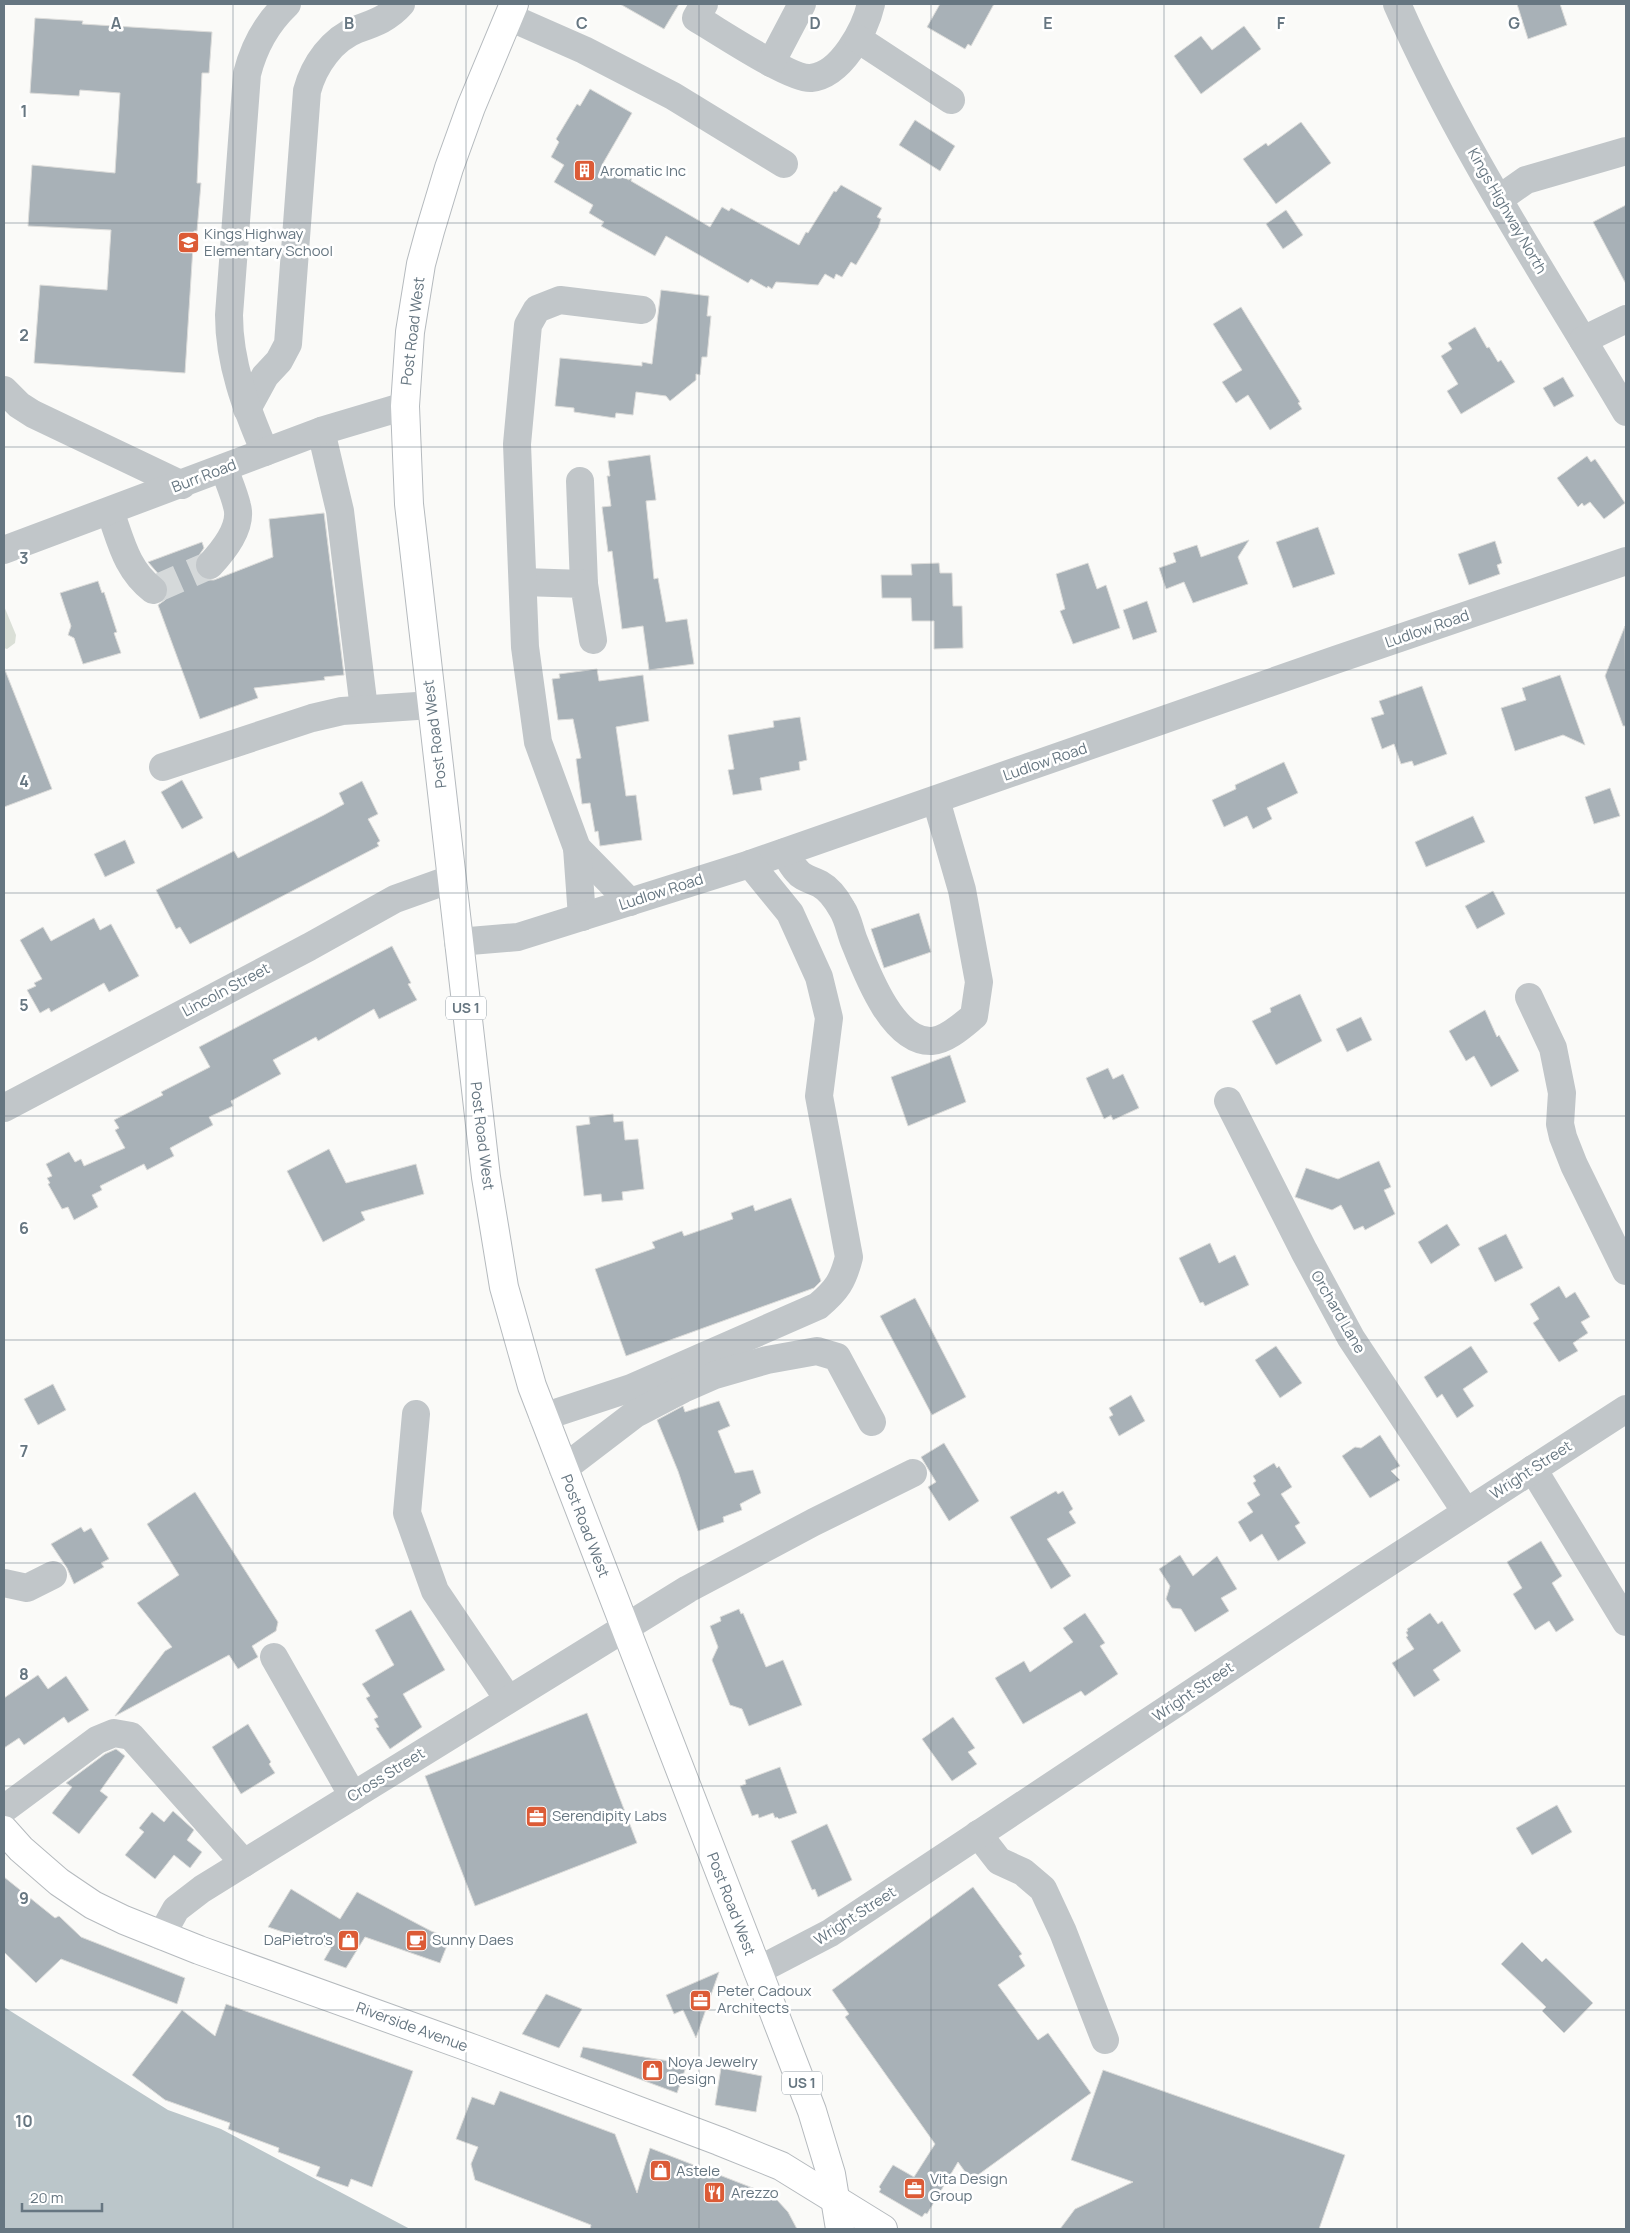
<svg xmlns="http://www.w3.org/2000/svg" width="1630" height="2233" font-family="Manrope,sans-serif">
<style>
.green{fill:#dadfd7}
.water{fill:#bbc6ca}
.building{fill:#a8b1b7;stroke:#dcdcda}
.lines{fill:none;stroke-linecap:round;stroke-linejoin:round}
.minor-tunnel{stroke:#d5d9da;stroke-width:28;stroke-dasharray:28 14;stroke-linecap:butt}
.major-casing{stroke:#b5babe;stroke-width:30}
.minor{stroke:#c1c6c9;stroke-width:28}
.major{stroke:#fff;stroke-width:28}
.grid{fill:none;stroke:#667681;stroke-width:1;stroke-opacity:0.55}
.labels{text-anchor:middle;stroke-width:5;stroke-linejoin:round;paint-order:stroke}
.shield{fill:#fff;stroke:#949fa7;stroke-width:1}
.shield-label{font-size:14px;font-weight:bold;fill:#667681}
.poi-label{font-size:15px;fill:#667681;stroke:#fff;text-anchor:start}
.street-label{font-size:15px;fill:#667681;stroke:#fff}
.grid-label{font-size:16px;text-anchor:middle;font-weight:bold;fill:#667681;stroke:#fff;stroke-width:5;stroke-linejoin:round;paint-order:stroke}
</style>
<rect width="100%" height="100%" fill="#fafaf8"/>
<polygon class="green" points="4,606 16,635 15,643 7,649 4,648"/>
<polygon class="water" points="4,2007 168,2110 221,2129 410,2229 4,2229"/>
<g class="building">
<polygon points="620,4 679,4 664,29"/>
<polygon points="940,4 994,4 971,46 968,44 965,49 927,27"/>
<polygon points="1517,4 1560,4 1567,25 1528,39"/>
<polygon points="35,18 83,21 82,24 212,32 209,73 202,73 197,183 201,183 197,231 194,231 185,373 34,363 40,285 107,290 111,230 28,226 32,165 115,173 120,93 80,90 79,96 30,93"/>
<polygon points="1244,26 1261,49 1201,94 1174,56 1201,36 1212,50"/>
<polygon points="590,89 632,113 602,165 629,180 632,176 631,181 710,227 722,207 729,211 731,208 799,245 806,232 808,233 834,191 836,192 841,185 882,208 877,217 881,219 878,228 856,265 851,262 842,277 836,274 834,279 825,274 818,285 776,282 772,289 768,286 767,288 751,279 748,283 666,236 655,256 601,226 604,222 589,213 593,205 554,182 564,165 551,157 559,142 556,139 577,104 580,106"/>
<polygon points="915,120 955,146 940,171 899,145"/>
<polygon points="1301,122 1331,163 1276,204 1243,159 1266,143 1268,146"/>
<polygon points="1626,205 1626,284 1593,222"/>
<polygon points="1286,210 1303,235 1283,249 1266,224"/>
<polygon points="661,290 709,296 707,316 711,316 707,357 702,357 700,375 696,374 696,380 670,401 666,396 636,392 633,415 616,413 615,418 574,412 574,408 555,406 560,358 642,366 642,362 652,364"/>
<polygon points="1241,307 1300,402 1298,403 1302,409 1270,430 1248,395 1236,403 1222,382 1242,370 1213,324"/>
<polygon points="1475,327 1487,348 1489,347 1498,362 1501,360 1515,382 1461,414 1447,391 1458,384 1441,356 1452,349 1448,343"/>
<polygon points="1563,377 1574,396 1554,407 1543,388"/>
<polygon points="650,455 656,500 646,501 654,579 658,578 666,622 687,619 694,664 649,670 643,626 622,629 612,551 608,552 602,507 611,506 607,476 610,476 608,461"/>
<polygon points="1587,456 1591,462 1595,459 1625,503 1604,519 1590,502 1584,506 1582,503 1578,507 1557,478"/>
<polygon points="324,513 344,675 324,677 325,680 254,688 258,698 200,719 158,605 165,600 168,594 168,585 148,562 202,542 204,548 195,561 195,570 200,577 206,580 214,580 273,557 269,519"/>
<polygon points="1318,527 1335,574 1293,588 1276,542"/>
<polygon points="1249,540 1238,557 1248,584 1193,603 1184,582 1166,589 1159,568 1176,562 1173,553 1197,545 1201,557"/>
<polygon points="1495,541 1502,563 1497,565 1500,574 1469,585 1458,554"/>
<polygon points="939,563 940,573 952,573 953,606 962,606 963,648 934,649 934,621 912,621 911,598 882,598 881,575 912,575 911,564"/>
<polygon points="1088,563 1097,589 1106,585 1120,628 1073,644 1060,611 1065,609 1056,574"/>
<polygon points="98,581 102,593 104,592 117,632 114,633 121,653 83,664 74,638 68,635 71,626 60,593"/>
<polygon points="1147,601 1157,632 1133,640 1123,610"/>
<polygon points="1625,626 1626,726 1623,726 1605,676"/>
<polygon points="597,669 599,681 643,675 649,721 616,727 626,796 636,795 642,840 600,846 598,831 595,832 590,803 582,804 576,759 581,758 573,719 558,720 552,679 560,678 559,674"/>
<polygon points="5,670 52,789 4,807 4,671"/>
<polygon points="1560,675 1585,745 1563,735 1515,751 1501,708 1526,700 1522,688"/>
<polygon points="1422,686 1447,754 1414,766 1412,761 1401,764 1394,744 1382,749 1371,718 1384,714 1379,701"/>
<polygon points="800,717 807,760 799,762 800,770 760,778 762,790 733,795 728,770 734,769 728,735 774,727 773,721"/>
<polygon points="1284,762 1298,793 1267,808 1272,819 1253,829 1247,816 1224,827 1212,800 1236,789 1235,785"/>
<polygon points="182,780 203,818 182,829 161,792"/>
<polygon points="362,781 378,814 368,819 380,841 377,843 379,846 190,944 180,927 176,929 156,890 234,851 238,858 324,815 344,804 339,793"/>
<polygon points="1610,788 1620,816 1594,824 1585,797"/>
<polygon points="1473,816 1485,842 1426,867 1415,842"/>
<polygon points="125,840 135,863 105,877 94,854"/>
<polygon points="1493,891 1505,914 1477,929 1465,906"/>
<polygon points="919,913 931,952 884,968 871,929"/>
<polygon points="94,918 100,930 111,924 139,976 109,992 104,983 51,1012 49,1008 40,1013 27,990 36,986 34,983 42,979 20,940 43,927 51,941"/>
<polygon points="392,946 411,983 408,984 417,1000 379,1019 374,1009 318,1041 316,1037 273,1060 281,1074 231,1101 233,1106 209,1117 213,1125 170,1148 174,1156 147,1170 144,1164 100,1186 102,1190 92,1195 98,1207 74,1220 68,1207 62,1209 48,1184 50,1183 47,1178 52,1176 46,1164 69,1152 75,1162 81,1159 84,1166 125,1148 115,1130 119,1128 114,1120 163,1095 161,1092 210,1067 199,1047"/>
<polygon points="1300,994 1322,1041 1276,1065 1252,1021 1271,1012 1270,1008"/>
<polygon points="1485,1010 1497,1037 1499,1035 1519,1071 1491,1087 1474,1056 1466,1061 1449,1031"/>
<polygon points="1361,1017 1372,1040 1347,1052 1336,1029"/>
<polygon points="950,1055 966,1102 908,1126 891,1077"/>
<polygon points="1108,1068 1113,1079 1123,1074 1139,1108 1113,1120 1111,1115 1104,1119 1086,1078"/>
<polygon points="613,1114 614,1122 623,1121 625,1140 638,1139 644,1189 622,1192 623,1200 602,1202 601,1194 584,1196 576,1126 590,1124 589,1117"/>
<polygon points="329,1149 346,1183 416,1164 424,1194 361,1212 365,1220 323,1242 287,1171"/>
<polygon points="1379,1161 1391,1187 1384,1190 1395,1214 1365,1230 1363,1226 1354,1230 1341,1205 1332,1210 1295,1197 1306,1168 1338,1179"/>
<polygon points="791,1198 821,1281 814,1288 626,1356 595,1269 655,1248 652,1242 682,1231 684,1236 733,1219 731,1213 753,1205 755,1211"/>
<polygon points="1447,1224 1460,1245 1431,1264 1418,1242"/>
<polygon points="1506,1234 1523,1268 1495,1282 1478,1248"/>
<polygon points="1210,1243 1219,1263 1235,1255 1249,1285 1205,1306 1203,1302 1200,1303 1179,1258"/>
<polygon points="1559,1286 1566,1298 1575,1292 1590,1317 1581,1322 1588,1333 1573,1343 1578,1351 1559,1362 1533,1323 1539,1319 1530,1304"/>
<polygon points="915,1298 966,1397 932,1415 880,1316"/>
<polygon points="1276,1346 1302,1383 1280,1398 1255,1360"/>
<polygon points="1471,1346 1488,1372 1463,1389 1474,1406 1457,1418 1442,1394 1437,1398 1424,1377"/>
<polygon points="53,1384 66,1410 38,1425 24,1399"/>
<polygon points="1131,1395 1145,1421 1119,1436 1109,1417 1113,1415 1109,1408"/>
<polygon points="719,1401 730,1426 718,1431 735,1473 753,1470 761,1493 740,1504 742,1510 723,1517 724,1522 698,1531 678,1471 657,1420 683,1406 685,1412"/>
<polygon points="1380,1435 1400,1466 1391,1471 1400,1480 1370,1498 1342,1456 1355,1447 1361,1448"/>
<polygon points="944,1443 979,1501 949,1521 928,1487 936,1482 921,1457"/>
<polygon points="1274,1463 1277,1468 1279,1466 1292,1487 1281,1494 1300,1523 1295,1526 1306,1543 1278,1561 1262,1534 1250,1542 1238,1522 1253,1512 1247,1503 1260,1495 1253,1483 1256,1481 1253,1476"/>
<polygon points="1056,1491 1058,1494 1063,1491 1073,1509 1069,1512 1076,1523 1047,1539 1071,1576 1051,1589 1010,1517"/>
<polygon points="195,1492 278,1622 276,1631 252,1646 258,1657 238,1669 229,1655 115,1716 165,1651 172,1647 137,1603 179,1575 147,1524"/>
<polygon points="81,1527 84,1532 91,1528 109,1559 101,1563 104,1567 74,1584 67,1568 51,1544"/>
<polygon points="1541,1541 1562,1576 1552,1583 1574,1620 1556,1632 1549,1621 1535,1630 1513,1594 1522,1588 1507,1562"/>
<polygon points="1180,1555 1193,1576 1217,1556 1237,1589 1221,1598 1229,1611 1195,1632 1181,1609 1172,1608 1166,1599 1170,1586 1159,1569"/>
<polygon points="739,1609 741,1614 743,1613 766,1667 783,1660 802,1705 749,1726 742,1709 730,1705 712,1660 718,1647 710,1626 721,1621 720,1617"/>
<polygon points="411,1610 445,1670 403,1694 422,1727 390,1749 376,1728 379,1727 374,1719 378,1717 366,1698 370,1696 362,1684 394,1665 375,1630"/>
<polygon points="1085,1613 1105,1643 1100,1646 1118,1674 1085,1696 1081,1691 1023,1724 995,1678 1024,1661 1030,1672 1073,1642 1063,1628"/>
<polygon points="1430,1613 1438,1624 1442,1621 1461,1651 1433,1670 1440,1680 1414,1697 1392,1663 1414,1649 1406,1637 1408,1636 1406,1632 1408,1631 1407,1629"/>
<polygon points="38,1675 48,1689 66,1676 89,1710 68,1723 64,1717 24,1745 19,1738 4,1748 4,1698"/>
<polygon points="587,1713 637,1843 475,1906 425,1776"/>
<polygon points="953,1717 975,1748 968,1752 977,1764 952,1781 922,1739"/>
<polygon points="248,1724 271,1762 269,1764 275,1773 241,1794 212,1747"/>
<polygon points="116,1749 125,1756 100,1791 108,1797 79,1834 52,1813 72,1787 66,1783 105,1754"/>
<polygon points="780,1767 797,1813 779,1819 777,1817 775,1818 773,1813 759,1818 758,1814 752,1816 740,1786 746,1784 745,1780"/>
<polygon points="1557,1805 1572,1832 1532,1855 1516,1828"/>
<polygon points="173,1811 194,1830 187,1840 202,1852 190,1868 174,1855 155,1879 125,1855 144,1832 139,1828 152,1812 164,1822"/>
<polygon points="827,1824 852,1880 818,1897 815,1889 812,1890 791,1841"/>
<polygon points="4,1877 55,1918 59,1916 81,1937 185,1978 177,2004 61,1959 36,1983 4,1952"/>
<polygon points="973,1887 1022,1954 1019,1956 1025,1966 998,1985 1038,2040 1048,2033 1091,2093 971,2180 958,2162 927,2214 925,2213 922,2217 879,2192 881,2189 879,2187 893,2165 914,2177 935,2144 845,2017 849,2014 832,1990"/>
<polygon points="291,1889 340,1919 357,1892 431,1931 450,1938 440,1963 365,1937 346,1968 324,1960 331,1948 268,1927"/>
<polygon points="1522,1942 1542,1962 1546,1958 1593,2003 1564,2033 1542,2011 1546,2007 1501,1964"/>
<polygon points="719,1972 696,2038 683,2010 674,2014 666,1995"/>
<polygon points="546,1994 582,2009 559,2048 522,2034"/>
<polygon points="226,2004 413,2071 372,2187 351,2179 348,2187 316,2176 320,2167 278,2152 279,2148 228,2129 230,2123 165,2100 132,2075 182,2010 215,2036"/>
<polygon points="583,2047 687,2064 677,2093 580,2057"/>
<polygon points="721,2068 762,2076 756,2112 715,2105"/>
<polygon points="1103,2070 1345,2155 1319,2229 1060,2229 1075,2209 1133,2182 1071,2160"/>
<polygon points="500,2091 615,2134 637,2193 650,2148 763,2192 777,2200 788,2212 797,2229 590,2229 591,2225 475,2180 471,2164 478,2147 456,2139 472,2097 494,2105"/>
</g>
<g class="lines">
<polyline class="minor-tunnel" points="153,590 210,565"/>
<defs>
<g id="major">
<polyline points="514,4 471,107 449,168 430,231 421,264 410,332 405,406 409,504 486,1177 504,1287 532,1386 812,2111 831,2174 840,2229"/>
<polyline points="4,1830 21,1849 59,1882 93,1905 124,1920 199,1950 474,2049 719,2141 781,2166 883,2229"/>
</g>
</defs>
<use href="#major" class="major-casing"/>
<g class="minor">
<path d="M704,4l-8,14c21,12 95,62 115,60 30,-3 54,-48 60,-74"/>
<path d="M1397,4c63,143 150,274 229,408"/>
<polyline points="509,17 584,50 673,96 784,164"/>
<polyline points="858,39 951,100"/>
<polyline points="771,63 802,4"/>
<polyline points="1499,199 1526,180 1626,151"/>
<polyline points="1583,340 1626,319"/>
<polyline points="4,390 19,405 33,414 182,485"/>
<path d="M247,409l18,-33 14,-15 9,-17 19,-253c7,-26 25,-52 51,-62 17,-6 31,-11 43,-25"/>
<polyline points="321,431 340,511 364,709"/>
<path d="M265,452c-19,-44 -36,-89 -36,-137l18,-241c7,-28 20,-51 40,-70"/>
<polyline points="580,481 584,584"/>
<path d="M110,511c11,30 16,58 43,79"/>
<polyline points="4,550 321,431 405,406"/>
<path d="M210,565c13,-14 33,-38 27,-59 -3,-13 -9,-26 -13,-38"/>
<polyline points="523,582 584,584 593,640"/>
<polyline points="163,767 312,718 342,711 432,705"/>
<polyline points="577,848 630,902"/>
<path d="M785,852c3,6 7,14 12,19 6,8 14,8 23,13 9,5 17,16 22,25 6,9 8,22 12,32 12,30 38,102 78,100 15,-1 31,-16 42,-25l5,-34 -17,-92 -26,-90"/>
<polyline points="582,917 577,848 538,742 525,647 517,444 528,325 537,309 560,300 642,310"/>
<polyline points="458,942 518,937 750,864 1335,660 1626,561"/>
<polyline points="1529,997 1553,1048 1562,1093 1560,1124 1563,1137 1574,1165 1626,1271"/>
<polyline points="1228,1101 1304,1251 1351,1338 1466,1512"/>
<polyline points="4,1108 309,947 395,899 451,879"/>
<polyline points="416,1414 407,1513 435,1591 508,1699"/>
<path d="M543,1417l88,-29 187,-82c19,-16 25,-25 31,-49l-30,-161 10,-78 -10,-41 -29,-64 -40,-49"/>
<polyline points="563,1469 635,1414 683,1389 715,1375 767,1360 817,1351 837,1357 872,1422"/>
<polyline points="1533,1469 1626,1622"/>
<polyline points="4,1583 27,1588 53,1575"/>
<polyline points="274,1657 353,1796"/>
<polyline points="4,1809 97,1740 114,1733 131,1736 244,1863"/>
<polyline points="978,1834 999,1861 1023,1872 1043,1889 1063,1932 1105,2040"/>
<polyline points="161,1936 176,1909 202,1889 688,1589 814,1522 913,1473"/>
<polyline points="757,1971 830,1933 1360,1581 1626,1409"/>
</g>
<use href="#major" class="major"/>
</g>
<path class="grid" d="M233,4v2225M466,4v2225M699,4v2225M931,4v2225M1164,4v2225M1397,4v2225M4,223h1622M4,447h1622M4,670h1622M4,893h1622M4,1116h1622M4,1340h1622M4,1563h1622M4,1786h1622M4,2010h1622"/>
<defs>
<symbol id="building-square" viewBox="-11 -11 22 22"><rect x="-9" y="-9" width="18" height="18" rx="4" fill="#dc5b36" stroke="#fff"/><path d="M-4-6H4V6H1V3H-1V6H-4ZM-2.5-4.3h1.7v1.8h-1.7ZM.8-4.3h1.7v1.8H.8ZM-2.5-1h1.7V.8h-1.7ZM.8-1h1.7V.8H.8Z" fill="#fff"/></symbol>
<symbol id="school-square" viewBox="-11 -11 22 22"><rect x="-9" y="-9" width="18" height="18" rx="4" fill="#dc5b36" stroke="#fff"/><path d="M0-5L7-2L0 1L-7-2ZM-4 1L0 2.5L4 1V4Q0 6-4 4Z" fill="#fff"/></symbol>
<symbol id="office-square" viewBox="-11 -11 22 22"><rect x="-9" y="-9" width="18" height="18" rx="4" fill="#dc5b36" stroke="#fff"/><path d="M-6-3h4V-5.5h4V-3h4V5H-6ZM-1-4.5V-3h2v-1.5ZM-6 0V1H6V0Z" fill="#fff"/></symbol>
<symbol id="shop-square" viewBox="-11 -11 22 22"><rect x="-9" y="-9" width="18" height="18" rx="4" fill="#dc5b36" stroke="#fff"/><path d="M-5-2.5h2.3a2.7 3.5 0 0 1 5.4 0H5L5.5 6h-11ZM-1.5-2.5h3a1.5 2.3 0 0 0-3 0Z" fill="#fff"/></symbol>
<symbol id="cafe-square" viewBox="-11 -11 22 22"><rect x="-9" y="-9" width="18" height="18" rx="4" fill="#dc5b36" stroke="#fff"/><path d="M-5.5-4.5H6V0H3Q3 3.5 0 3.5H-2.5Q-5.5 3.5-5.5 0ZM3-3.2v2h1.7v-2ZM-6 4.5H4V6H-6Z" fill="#fff"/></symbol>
<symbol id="restaurant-square" viewBox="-11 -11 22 22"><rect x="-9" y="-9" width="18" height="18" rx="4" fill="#dc5b36" stroke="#fff"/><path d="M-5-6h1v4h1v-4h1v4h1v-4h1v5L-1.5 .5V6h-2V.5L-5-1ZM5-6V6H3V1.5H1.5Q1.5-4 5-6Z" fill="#fff"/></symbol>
</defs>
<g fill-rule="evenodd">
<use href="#building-square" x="572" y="158" width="25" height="25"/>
<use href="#school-square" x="176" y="230" width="25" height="25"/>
<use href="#office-square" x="524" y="1804" width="25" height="25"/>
<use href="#shop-square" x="336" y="1928" width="25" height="25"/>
<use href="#cafe-square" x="404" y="1928" width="25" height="25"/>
<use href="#office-square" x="688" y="1988" width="25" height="25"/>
<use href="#shop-square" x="640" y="2058" width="25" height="25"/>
<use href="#shop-square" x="648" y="2158" width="25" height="25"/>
<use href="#office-square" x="902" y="2176" width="25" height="25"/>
<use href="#restaurant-square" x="702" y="2180" width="25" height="25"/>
</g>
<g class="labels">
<g class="shield">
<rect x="446" y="996.5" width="40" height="23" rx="4"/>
<rect x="782" y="2071.5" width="40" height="23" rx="4"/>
</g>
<g class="shield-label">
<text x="466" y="1013">US 1</text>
<text x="802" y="2088">US 1</text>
</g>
<g class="poi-label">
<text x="600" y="176">Aromatic Inc</text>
<text x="204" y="239">Kings Highway<tspan x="204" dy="17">Elementary School</tspan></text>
<text x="552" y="1821">Serendipity Labs</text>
<text x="333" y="1945" text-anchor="end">DaPietro's</text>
<text x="432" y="1945">Sunny Daes</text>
<text x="717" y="1996">Peter Cadoux<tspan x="717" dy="17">Architects</tspan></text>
<text x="668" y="2067">Noya Jewelry<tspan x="668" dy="17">Design</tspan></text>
<text x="676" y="2176">Astele</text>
<text x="930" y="2184">Vita Design<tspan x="930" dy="17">Group</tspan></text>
<text x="731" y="2198">Arezzo</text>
</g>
<g class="street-label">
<text transform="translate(1507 211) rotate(60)" y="5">Kings Highway North</text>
<text transform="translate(413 331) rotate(-83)" y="5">Post Road West</text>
<text transform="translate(204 476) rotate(-21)" y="5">Burr Road</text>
<text transform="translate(1427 629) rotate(-19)" y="5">Ludlow Road</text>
<text transform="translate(435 734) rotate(-97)" y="5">Post Road West</text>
<text transform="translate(1045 762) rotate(-19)" y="5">Ludlow Road</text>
<text transform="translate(661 892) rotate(-18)" y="5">Ludlow Road</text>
<text transform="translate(226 990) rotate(-28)" y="5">Lincoln Street</text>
<text transform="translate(482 1136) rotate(83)" y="5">Post Road West</text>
<text transform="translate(1338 1312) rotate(60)" y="5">Orchard Lane</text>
<text transform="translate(1531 1470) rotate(-33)" y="5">Wright Street</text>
<text transform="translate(585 1526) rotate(69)" y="5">Post Road West</text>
<text transform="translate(1193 1692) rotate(-34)" y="5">Wright Street</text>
<text transform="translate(386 1775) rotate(-32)" y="5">Cross Street</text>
<text transform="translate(731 1904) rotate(69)" y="5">Post Road West</text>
<text transform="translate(855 1916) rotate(-33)" y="5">Wright Street</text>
<text transform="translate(412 2027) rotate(20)" y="5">Riverside Avenue</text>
</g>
</g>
<g class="grid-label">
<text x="116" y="29">A</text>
<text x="349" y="29">B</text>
<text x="582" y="29">C</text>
<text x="815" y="29">D</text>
<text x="1048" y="29">E</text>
<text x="1281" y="29">F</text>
<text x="1514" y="29">G</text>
<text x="24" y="117">1</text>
<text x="24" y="341">2</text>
<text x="24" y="564">3</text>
<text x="24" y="787">4</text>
<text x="24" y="1011">5</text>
<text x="24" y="1234">6</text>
<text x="24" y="1457">7</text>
<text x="24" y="1680">8</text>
<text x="24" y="1904">9</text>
<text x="24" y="2127">10</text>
</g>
<rect width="1630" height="2233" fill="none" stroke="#667681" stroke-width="10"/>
<path d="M22 2203v8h80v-8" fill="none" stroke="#667681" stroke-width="2.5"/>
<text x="30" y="2203" font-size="15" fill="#667681" stroke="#ffffff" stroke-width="4" paint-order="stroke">20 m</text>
</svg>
